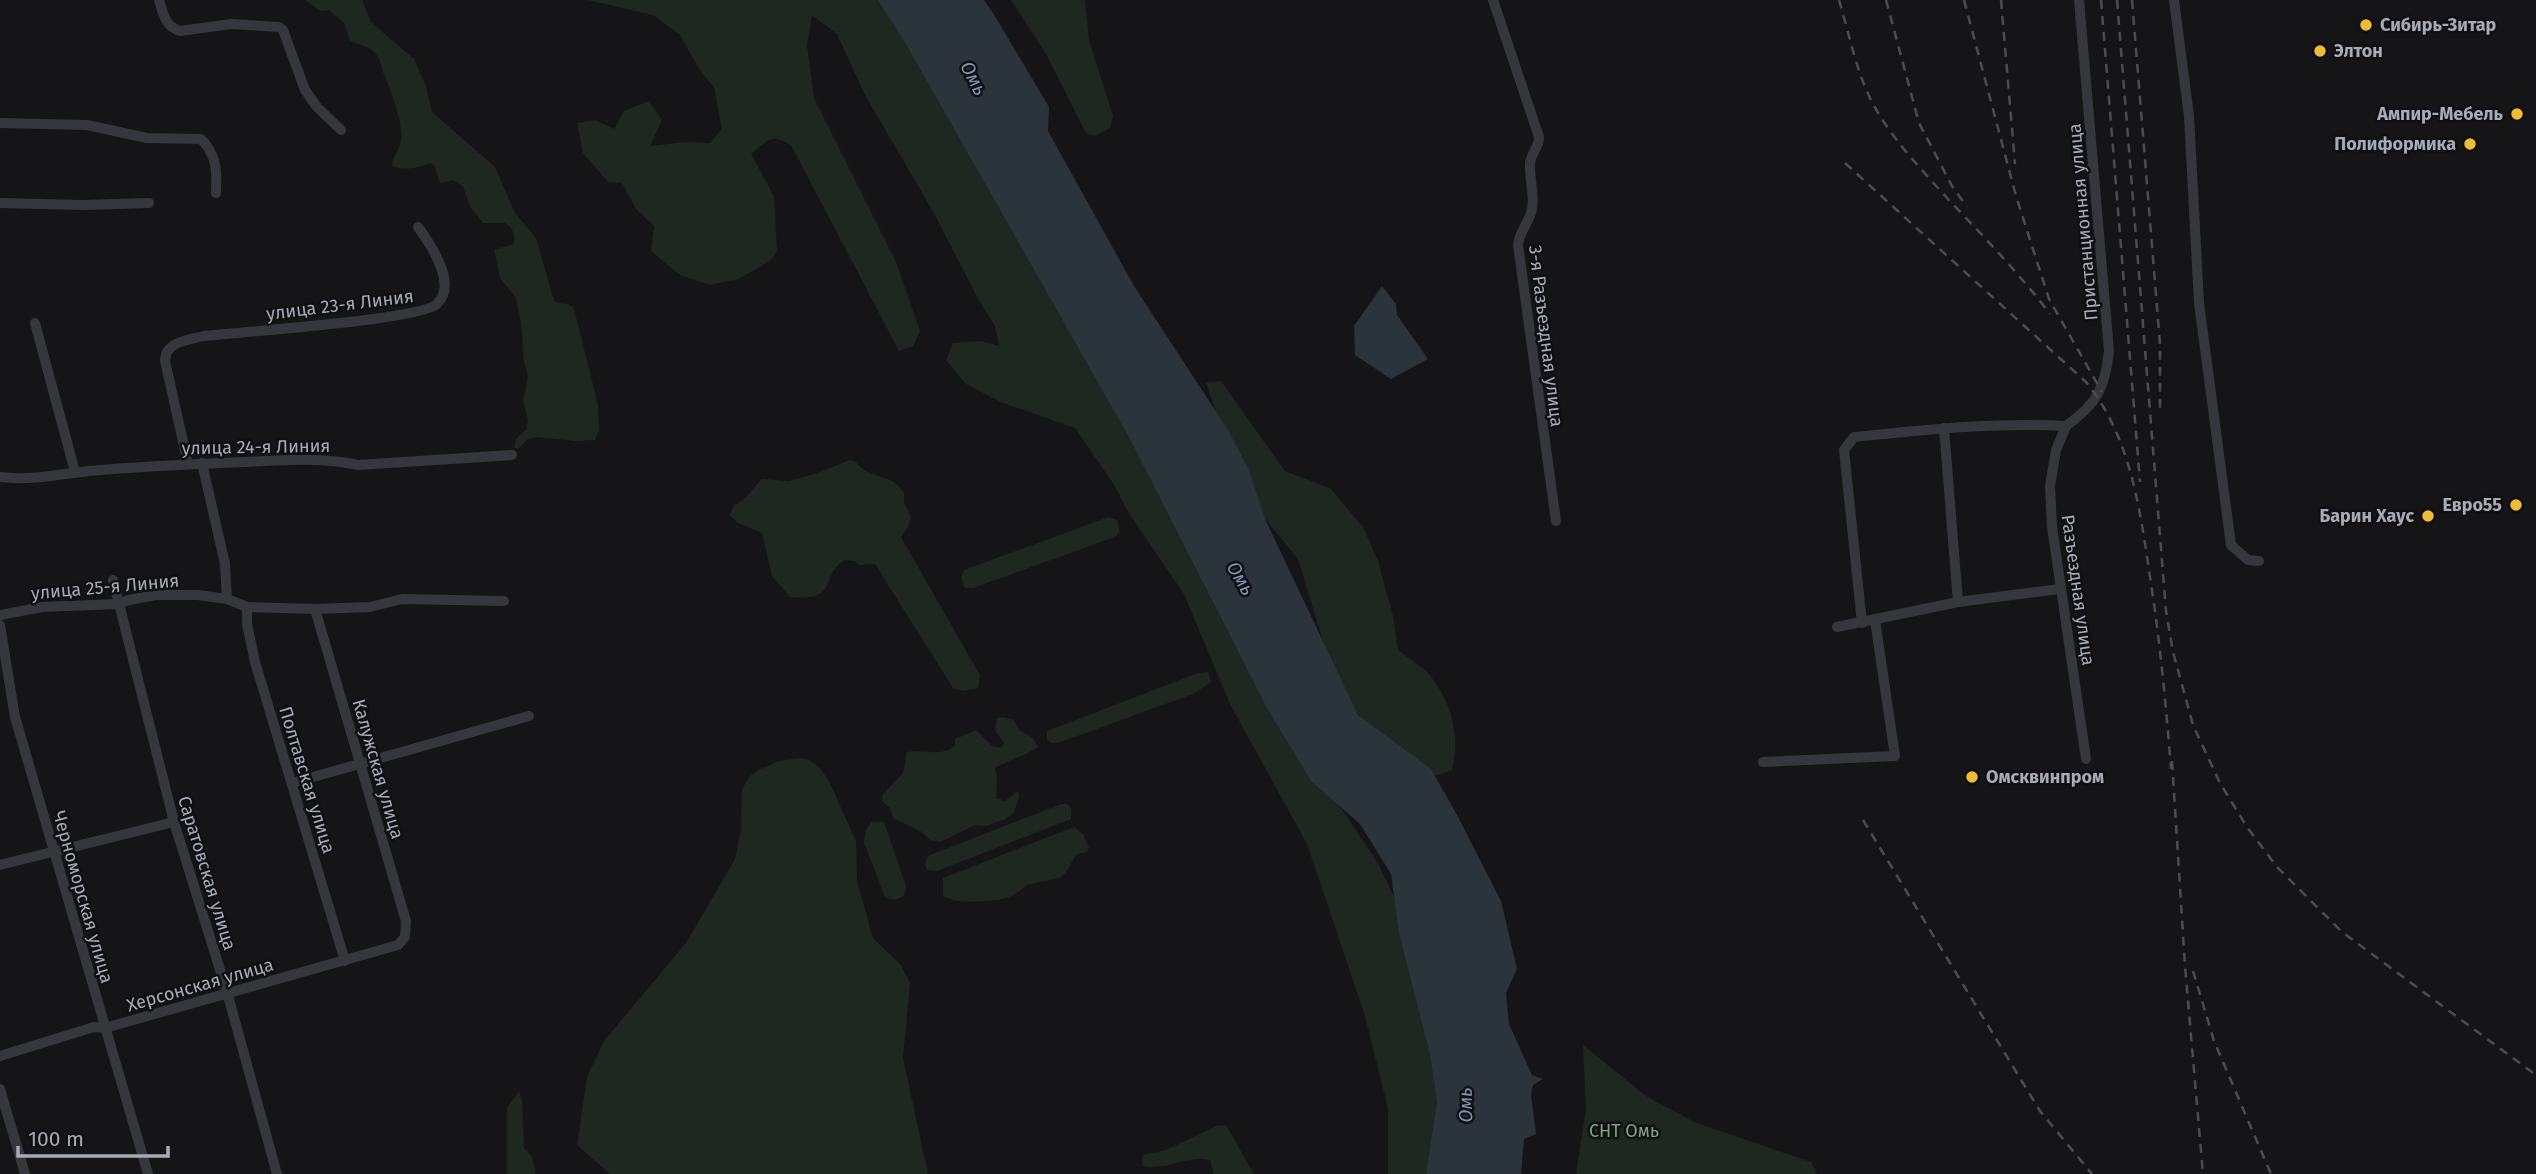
<svg xmlns="http://www.w3.org/2000/svg" width="2536" height="1174" font-family="'Fira Sans',sans-serif">
<style>
.green{fill:#1f2721}
.water{fill:#2b333b}
.lines{fill:none;stroke-linecap:round;stroke-linejoin:round}
.street{stroke:#36373c;stroke-width:10}
.rail{stroke:#4b4d53;stroke-width:2.5;stroke-dasharray:9 7;stroke-linecap:butt}
.poi-dot{fill:#efbc35;stroke:#101012;stroke-width:2.5}
.labels{text-anchor:middle;stroke-width:5;stroke-linejoin:round;paint-order:stroke}
.poi-label{font-size:18px;font-weight:bold;fill:#a7abb7;stroke:#101012;text-anchor:end}
.street-label{font-size:18px;fill:#a7abb7;stroke:#101012}
.park-label{font-size:18px;fill:#7ea283;stroke:#101012}
.water-label{font-size:19px;font-style:italic;fill:#7e96b2;stroke:#101012}
</style>
<rect width="100%" height="100%" fill="#151517"/>
<g class="green">
<path d="M305,0h57l9,22 43,37 12,27 6,26 63,55 20,46 21,25 18,63c7,5 15,0 20,8l24,96 1,25 -4,10 -19,1 -39,-4 -9,2 -9,9h-5l2,-9 11,-10 1,-9 -5,-19 5,-24 -4,-15 -3,-40 -5,-24 -16,-20 -6,-28 19,-6c3,-7 0,-17 -8,-21h-22l-13,-16 -7,-21 -11,-6 -12,3 -6,-18 -4,-2c-11,5 -27,8 -38,3 0,-10 8,-16 9,-25 3,-17 -11,-53 -18,-69 -2,-4 -2,-11 -5,-15 -6,-11 -18,-11 -28,-16l-6,-18 -15,-13 -9,1z"/>
<polygon points="588,0 890,0 1304,752 1379,865 1404,918 1442,1092 1435,1174 1388,1174 1388,1108 1365,1016 1307,844 1230,704 1184,594 1128,512 1115,486 1075,428 1001,402 966,384 946,360 953,343 981,341 999,346 995,326 977,297 935,215 865,95 837,34 812,15 807,45 814,98 896,262 920,331 913,346 899,351 791,145 777,138 767,141 751,154 774,196 777,251 770,261 738,279 710,285 680,275 651,251 654,226 636,209 622,183 608,182 583,153 577,123 595,120 614,129 624,111 649,101 662,120 650,146 687,142 710,143 722,129 714,87 701,72 680,35 653,15"/>
<polygon points="1011,0 1085,0 1089,40 1113,116 1110,128 1095,136 1086,133 1046,54"/>
<path d="M1221,381l64,90 45,17 33,39 15,34 15,55 5,34c10,8 26,17 34,28 21,28 28,59 20,92l-23,8 -51,-36 -43,-62 -37,-121 -45,-55 -22,-49 -25,-72z"/>
<path d="M850,460l5,1c16,21 36,10 49,32v10l7,14 -3,10 -7,10 79,138 -2,13 -15,3 -10,-3 -78,-124 -16,1 -4,-4 -10,-1c-27,16 -3,41 -55,37l-18,-21 -10,-43 -24,-10 -8,-8 4,-10c13,-5 18,-17 28,-26l27,2 28,-8z"/>
<path d="M1109,517l8,3 3,12 -5,5 -142,51h-8c-3,-7 -5,-11 -1,-18z"/>
<polygon points="1208,672 1211,682 1193,694 1061,742 1051,743 1047,739 1047,731 1198,673"/>
<path d="M1003,717l11,3 5,10 14,8 5,9c-7,6 -33,15 -43,21l2,9 -1,21 9,3 13,-10 1,6 -5,15 -8,7 -20,7 -11,-1 -35,17 -10,-2 -8,-8 -29,-14 -3,-10 -8,-7 1,-7 20,-21 4,-21c16,-3 35,6 48,-7v-6l21,-9 16,16 9,2 3,-5 -9,-13 2,-12z"/>
<polygon points="800,758 809,760 820,768 829,781 856,841 857,881 873,938 901,965 910,983 903,1058 928,1174 610,1174 577,1145 587,1077 604,1041 686,943 735,859 741,829 742,789 750,776 760,769 780,761"/>
<polygon points="1061,804 1067,804 1071,808 1071,819 937,871 927,870 925,864 928,856"/>
<polygon points="871,822 884,822 906,886 904,896 895,900 885,897 864,843 865,832"/>
<path d="M1074,827l9,7 6,13 -2,5 -10,2c-6,7 -8,17 -16,23 -5,3 -24,5 -31,7 -7,2 -11,9 -18,12 -14,6 -57,9 -69,0v-18z"/>
<polygon points="1583,1045 1646,1096 1694,1122 1811,1162 1817,1174 1576,1174 1586,1108"/>
<polygon points="519,1091 522,1101 524,1148 532,1157 536,1174 507,1174 507,1108"/>
<path d="M1226,1125l28,49h-40l-4,-14c-23,-5 -43,11 -68,6l1,-11 23,-5 50,-24z"/>
</g>
<g class="water">
<polygon points="878,0 984,0 993,13 1049,107 1048,131 1134,286 1228,430 1249,470 1265,519 1358,715 1431,769 1456,813 1501,901 1517,969 1506,993 1509,1024 1532,1075 1543,1079 1533,1085 1531,1095 1536,1134 1524,1139 1521,1174 1426,1174 1437,1102 1430,1054 1399,933 1391,874 1360,824 1311,781 1267,708 1130,439 906,44"/>
<polygon points="1382,286 1396,304 1397,315 1428,359 1391,379 1355,355 1354,326"/>
</g>
<g class="lines">
<g class="street">
<path d="M159,0c4,13 6,27 21,31l51,-7 48,3 4,3 22,60 12,17 24,23"/>
<path d="M1493,0l46,137c0,11 -8,16 -9,26 -1,15 5,31 2,46 -2,13 -13,22 -14,36l38,276"/>
<polyline points="2174,0 2189,116 2199,303 2231,545 2248,560 2259,561"/>
<path d="M0,123l87,2 60,13 54,1c16,16 16,32 15,54"/>
<polyline points="0,203 83,205 149,203"/>
<polyline points="35,323 75,472"/>
<path d="M2066,426c31,-22 39,-38 43,-75l-30,-351"/>
<polyline points="2066,426 2056,450 2050,486 2052,527 2086,759"/>
<polyline points="1944,428 1958,602"/>
<polyline points="202,463 225,564 227,599"/>
<path d="M188,464l-23,-103c0,-20 24,-21 39,-25 34,-4 217,-16 233,-32 21,-20 -6,-59 -19,-77"/>
<path d="M0,477c31,4 60,-3 90,-6 52,-5 104,-7 156,-9 37,-2 75,-5 112,3l154,-10"/>
<polyline points="113,580 174,822 227,992 277,1174"/>
<polyline points="247,607 247,624 255,662 345,961"/>
<polyline points="0,615 42,607 118,604 129,600 156,595 198,595 227,599 247,607 315,609 370,607 402,599 504,601"/>
<path d="M1862,623l-18,-173 10,-13c71,-7 142,-15 212,-11"/>
<polyline points="0,625 15,717 148,1174"/>
<polyline points="1837,627 1958,602 2060,589"/>
<polyline points="1763,762 1895,756 1875,620"/>
<polyline points="292,783 529,716"/>
<polyline points="0,865 174,822"/>
<polyline points="0,1056 94,1027 105,1028 398,945 405,937 406,921 315,609"/>
<polyline points="0,1089 25,1174"/>
</g>
<g class="rail">
<path d="M1839,0c10,33 17,71 33,102 19,36 48,66 75,96 36,38 72,75 103,116"/>
<polyline points="1886,0 1919,123 1952,186 1967,207"/>
<polyline points="1964,0 2016,196 2049,299 2102,392"/>
<polyline points="2001,0 2015,164"/>
<polyline points="2101,0 2140,482"/>
<polyline points="2117,0 2166,611 2173,652 2193,725 2220,783 2247,827 2277,867 2342,932 2536,1075"/>
<polyline points="2132,0 2160,344 2160,412"/>
<path d="M1845,163l241,219c45,55 54,128 64,195 10,64 16,128 21,192"/>
<polyline points="2172,761 2185,966 2203,1174"/>
<polyline points="1863,820 2040,1111 2092,1174"/>
<polyline points="2193,971 2214,1041 2271,1174"/>
</g>
</g>
<g class="poi-dot">
<circle cx="2366" cy="25" r="7"/>
<circle cx="2320" cy="51" r="7"/>
<circle cx="2517" cy="114" r="7"/>
<circle cx="2470" cy="144" r="7"/>
<circle cx="2516" cy="505" r="7"/>
<circle cx="2428" cy="516" r="7"/>
<circle cx="1972" cy="777" r="7"/>
</g>
<g class="labels">
<g class="poi-label">
<text x="2380" y="31" text-anchor="start">Сибирь-Зитар</text>
<text x="2334" y="57" text-anchor="start">Элтон</text>
<text x="2503" y="120">Ампир-Мебель</text>
<text x="2456" y="150">Полиформика</text>
<text x="2502" y="511">Евро55</text>
<text x="2414" y="522">Барин Хаус</text>
<text x="1986" y="783" text-anchor="start">Омсквинпром</text>
</g>
<g class="street-label">
<text transform="translate(2083 222) rotate(-95)" y="6">Пристанционная улица</text>
<text transform="translate(340 305) rotate(-7)" y="6">улица 23-я Линия</text>
<text transform="translate(1546 336) rotate(83)" y="6">3-я Разъездная улица</text>
<text transform="translate(256 447) rotate(-1)" y="6">улица 24-я Линия</text>
<text transform="translate(105 587) rotate(-5)" y="6">улица 25-я Линия</text>
<text transform="translate(2078 590) rotate(82)" y="6">Разъездная улица</text>
<text transform="translate(378 769) rotate(74)" y="6">Калужская улица</text>
<text transform="translate(307 780) rotate(73)" y="6">Полтавская улица</text>
<text transform="translate(207 873) rotate(73)" y="6">Саратовская улица</text>
<text transform="translate(83 897) rotate(74)" y="6">Черноморская улица</text>
<text transform="translate(200 985) rotate(-16)" y="6">Херсонская улица</text>
</g>
<g class="park-label">
<text x="1624" y="1137">СНТ Омь</text>
</g>
<g class="water-label">
<text transform="translate(974 78) rotate(63)" y="7">Омь</text>
<text transform="translate(1241 578) rotate(60)" y="7">Омь</text>
<text transform="translate(1465 1105) rotate(-91)" y="7">Омь</text>
</g>
</g>
<path d="M18 1146v10h150v-10" fill="none" stroke="#a7abb7" stroke-width="3.5"/>
<text x="28" y="1146" font-size="21" fill="#a7abb7" stroke="#101012" stroke-width="5" paint-order="stroke">100 m</text>
</svg>
